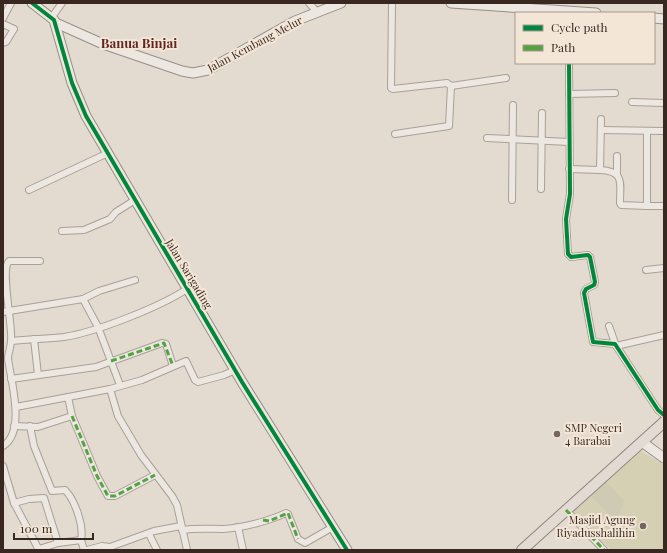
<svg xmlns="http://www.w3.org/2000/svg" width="667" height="553" font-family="'Playfair Display',serif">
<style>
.green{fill:#d5cfb4}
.cemetery{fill:#cfcab3}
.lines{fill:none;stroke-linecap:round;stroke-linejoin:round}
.street-casing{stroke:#a9a098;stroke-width:8}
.secondary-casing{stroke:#988f88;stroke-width:11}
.primary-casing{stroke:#8e867f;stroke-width:12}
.street{stroke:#ece7e1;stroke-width:6}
.secondary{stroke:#ece7e1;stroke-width:9}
.primary{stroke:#e3dbd3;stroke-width:10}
.quiet{stroke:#53a341;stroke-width:3;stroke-dasharray:6 3;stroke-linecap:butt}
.cycleway-casing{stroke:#f3e6d7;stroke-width:6}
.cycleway{stroke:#00873e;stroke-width:4}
.poi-dot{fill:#74665e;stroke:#f3e6d7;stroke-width:1.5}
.labels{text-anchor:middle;stroke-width:4;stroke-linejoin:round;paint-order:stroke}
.street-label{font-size:11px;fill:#382821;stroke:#f3e6d7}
.poi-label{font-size:11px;fill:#382821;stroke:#f3e6d7;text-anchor:start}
.quarter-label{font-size:13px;font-weight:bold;fill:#612524;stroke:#f3e6d7}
</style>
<rect width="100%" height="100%" fill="#e3dad0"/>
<polygon class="green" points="641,451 664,465 664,550 611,550 573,512"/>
<polygon class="cemetery" points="606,482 624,500 617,523 591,496"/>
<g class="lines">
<defs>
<g id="street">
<polyline points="309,3 317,12"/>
<polyline points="392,3 391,88 393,89 447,83 451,86 449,126 395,134"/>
<polyline points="52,17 62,3"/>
<polyline points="3,18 11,3"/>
<polyline points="3,24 14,29 6,42 3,43"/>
<polyline points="569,63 570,194 566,219 568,254 571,257 588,255 590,257 595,282 594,285 586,289 584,293 593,342 615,344 658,410 664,415"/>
<polyline points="451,86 506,78"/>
<polyline points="569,94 615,93"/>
<polyline points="632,102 664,103"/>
<polyline points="601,130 664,131"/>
<polyline points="647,131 647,206 664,206"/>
<polyline points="487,138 569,142"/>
<polyline points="617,156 617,174"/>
<polyline points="569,169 600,170 601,119"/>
<path d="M600,170c25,1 20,13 20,33l1,2 26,1"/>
<polyline points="541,189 542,113"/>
<polyline points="29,190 108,153"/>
<polyline points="512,200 513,105"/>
<polyline points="62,231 84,230 110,219 116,212 135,200"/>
<polyline points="646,270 664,268"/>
<polyline points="83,299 98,327 120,385"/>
<polyline points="3,312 83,299 99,291 135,280"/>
<polyline points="609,326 616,346 664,335"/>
<polyline points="34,339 38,375"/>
<path d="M12,341c17,-2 35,-2 52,-4 32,-5 96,-30 123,-48"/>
<polyline points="11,379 96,367 162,343 166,344 173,366"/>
<polyline points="16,407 110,389"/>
<polyline points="72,416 97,476 108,496 115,496 155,475"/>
<polyline points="14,426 38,427 72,416 68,397"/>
<path d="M30,426l4,20 18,45 13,-1c10,10 19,36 16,50"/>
<path d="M3,446c23,-14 8,-65 5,-87 0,-6 3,-12 3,-18 2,-16 -11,-71 -2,-80h31"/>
<polyline points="3,466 14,503 39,550"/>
<polyline points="14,503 29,499 44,498 58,543"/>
<polyline points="566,510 604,550"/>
<polyline points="238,527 243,550"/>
<path d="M182,530c13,-2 27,-1 41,-1 19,-1 46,-8 63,-16l2,1 10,25 7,4 28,-16"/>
<polyline points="149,534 157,550"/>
<polyline points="39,549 58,543 81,540 84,550"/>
<polyline points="87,550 102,546 110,547 154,531 181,526"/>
<polyline points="187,550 177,505 172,496 141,455 118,416 110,389 142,380 186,361 195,380 198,382 224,375 235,370"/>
</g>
<g id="secondary">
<polyline points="32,3 54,20 72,83 86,116 242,382 347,550"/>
<polyline points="451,3 596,13"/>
<polyline points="654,18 664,19"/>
<polyline points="56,23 103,44 182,71 193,73 208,70 295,21 341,3"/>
<polyline points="642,442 664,458"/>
</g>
<polyline id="primary" points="522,550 664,422"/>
</defs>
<use href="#street" class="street-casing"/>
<use href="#secondary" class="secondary-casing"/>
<use href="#primary" class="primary-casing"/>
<use href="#street" class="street"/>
<use href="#secondary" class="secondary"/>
<use href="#primary" class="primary"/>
<g class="quiet">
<polyline points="111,361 164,343 173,366"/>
<polyline points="72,416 97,476 108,496 115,496 155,475"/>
<polyline points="566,510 604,550"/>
<polyline points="263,520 269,521 288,513 298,539"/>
</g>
<defs>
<g id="cycleway">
<polyline points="32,3 54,20 72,83 86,116 242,382 347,550"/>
<polyline points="569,63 570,194 566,219 568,254 571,257 588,255 590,257 595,282 594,285 586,289 584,293 593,342 615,344 658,410 664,415"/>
</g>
</defs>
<use href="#cycleway" class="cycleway-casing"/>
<use href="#cycleway" class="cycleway"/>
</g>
<g class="poi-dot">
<circle cx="557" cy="434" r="4"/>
<circle cx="643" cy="526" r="4"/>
</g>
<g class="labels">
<g class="street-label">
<text transform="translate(255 44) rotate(-28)" y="4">Jalan Kembang Melur</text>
<text transform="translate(189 274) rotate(59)" y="4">Jalan Sarigading</text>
</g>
<g class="poi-label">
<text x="565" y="432">SMP Negeri<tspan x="565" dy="13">4 Barabai</tspan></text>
<text x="635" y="524" text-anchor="end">Masjid Agung<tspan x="635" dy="13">Riyadusshalihin</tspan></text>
</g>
<g class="quarter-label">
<text x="139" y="48">Banua Binjai</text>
</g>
</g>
<rect width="667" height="553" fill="none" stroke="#382821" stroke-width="8"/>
<rect x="515" y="12" width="140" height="52" fill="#f3e6d7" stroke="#a89a8e"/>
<rect x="523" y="25" width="20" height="6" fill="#00873e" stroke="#a89a8e"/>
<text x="551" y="32" font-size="12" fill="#382821">Cycle path</text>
<rect x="523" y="45" width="20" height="6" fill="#53a341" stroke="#a89a8e"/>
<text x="551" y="52" font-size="12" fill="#382821">Path</text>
<path d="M14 533v6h79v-6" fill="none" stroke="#382821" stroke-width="2"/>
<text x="20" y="533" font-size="12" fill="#382821" stroke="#f3e6d7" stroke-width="3" paint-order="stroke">100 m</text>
</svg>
